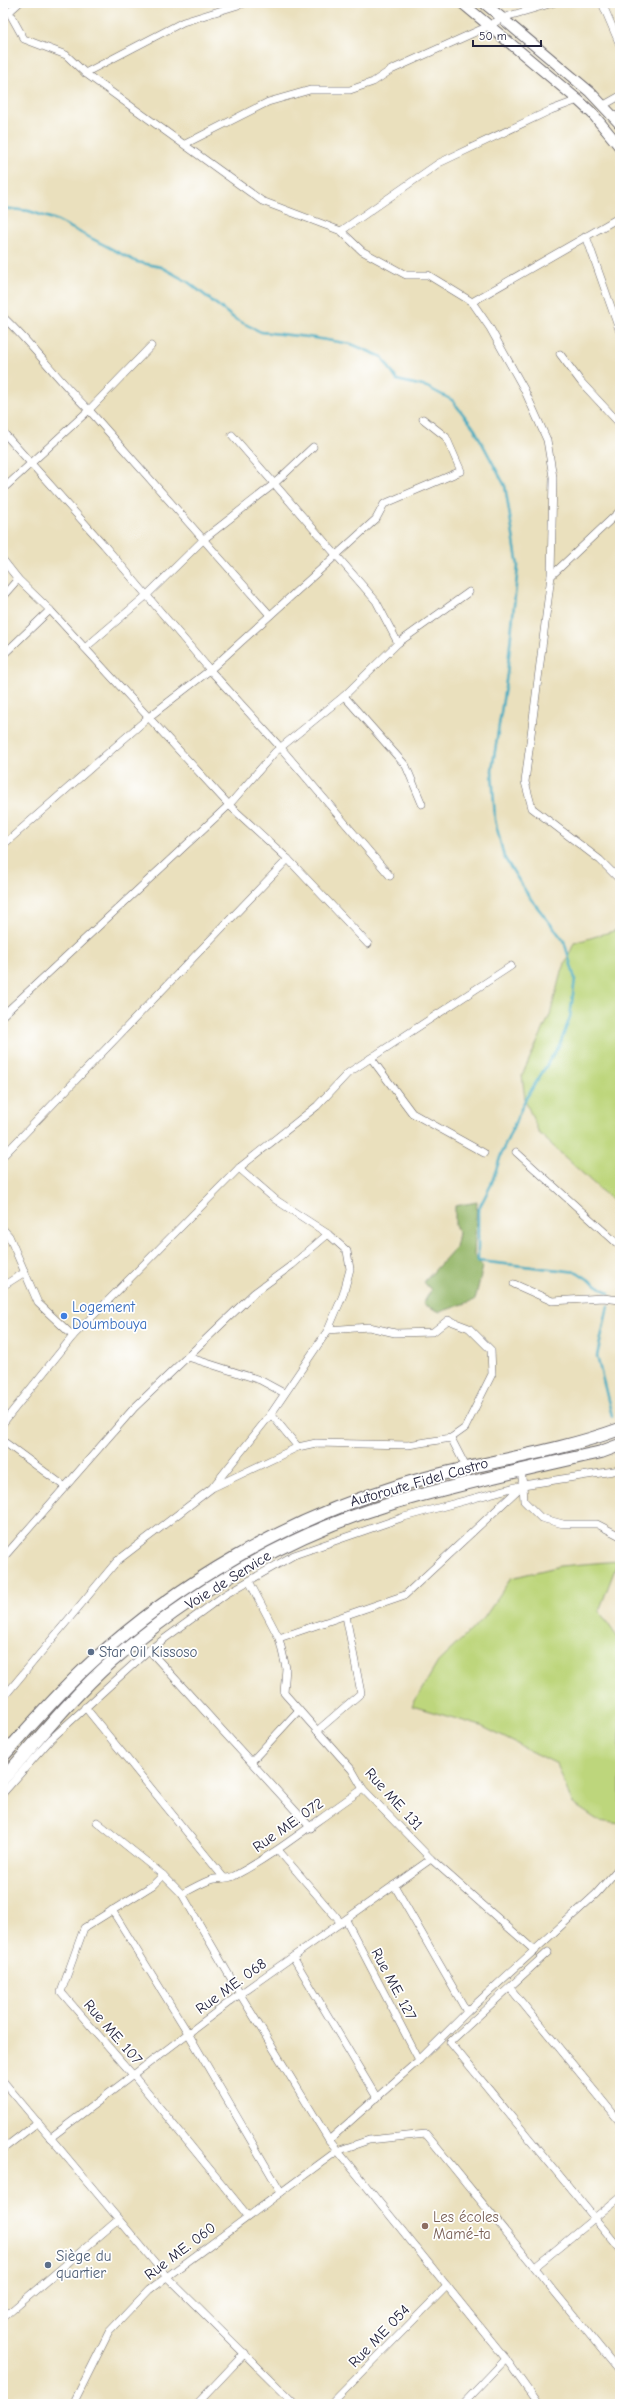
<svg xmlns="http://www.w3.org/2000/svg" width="623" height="2407" font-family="'Comic Neue',sans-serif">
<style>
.green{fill:#bdd67b;stroke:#707c5b}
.forest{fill:#96b76b;stroke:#5c6c53}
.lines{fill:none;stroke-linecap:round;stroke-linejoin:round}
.stream{stroke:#41aac1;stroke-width:2.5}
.minor-casing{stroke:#686468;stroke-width:8}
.secondary-casing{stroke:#686468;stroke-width:12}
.trunk-casing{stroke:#686468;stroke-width:14}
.minor{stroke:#fff;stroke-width:7}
.secondary{stroke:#fff;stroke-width:10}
.trunk{stroke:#fff;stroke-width:12}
.shop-dot{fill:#3f7fe0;stroke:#fff;stroke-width:1.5}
.service-dot{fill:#5c6f8a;stroke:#fff;stroke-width:1.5}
.education-dot{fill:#8d6e63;stroke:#fff;stroke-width:1.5}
.labels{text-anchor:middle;stroke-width:3.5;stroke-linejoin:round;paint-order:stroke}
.shop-label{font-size:15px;fill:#366cbe;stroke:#fff;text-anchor:start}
.street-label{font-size:15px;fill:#22223b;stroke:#fff}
.service-label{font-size:15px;fill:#4e5e75;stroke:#fff;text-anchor:start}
.education-label{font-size:15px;fill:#785e54;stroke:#fff;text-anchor:start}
</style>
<rect width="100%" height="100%" fill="#fff"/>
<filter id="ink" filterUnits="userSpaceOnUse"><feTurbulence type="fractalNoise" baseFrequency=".025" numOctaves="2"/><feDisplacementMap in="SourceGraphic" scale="8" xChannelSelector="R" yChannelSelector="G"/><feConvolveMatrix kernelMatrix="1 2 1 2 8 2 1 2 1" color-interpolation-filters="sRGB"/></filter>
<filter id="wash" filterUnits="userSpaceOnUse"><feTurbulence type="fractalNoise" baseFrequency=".012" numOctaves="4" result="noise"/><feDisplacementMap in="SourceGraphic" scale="16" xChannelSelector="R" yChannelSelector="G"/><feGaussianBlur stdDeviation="0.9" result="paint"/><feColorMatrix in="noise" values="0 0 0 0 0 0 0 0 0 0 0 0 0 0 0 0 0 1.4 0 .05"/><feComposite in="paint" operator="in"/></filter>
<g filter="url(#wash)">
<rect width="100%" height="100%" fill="#eae0bd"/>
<g class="green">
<polygon points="620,929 620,1208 539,1133 525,1100 522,1075 550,1015 560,976 574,943"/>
<polygon points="618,1561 599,1611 620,1641 620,1824 599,1821 572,1803 557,1764 481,1726 412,1706 438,1662 484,1618 511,1578 560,1566"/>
</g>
<polygon class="forest" points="477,1202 474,1255 483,1267 475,1300 440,1312 423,1304 431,1290 424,1282 456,1247 459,1233 455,1225 455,1206"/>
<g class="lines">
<g class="stream">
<polyline points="3,208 29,211 56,220 137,262 161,267 188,282 235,319 261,332 308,337 351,344 382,357 397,380 427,387 452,400 474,428 505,486 518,566 507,674 492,770 495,820 504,857 530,898 564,941 575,979 570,1017 560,1044 525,1100 502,1152 491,1185 478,1210 478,1261 577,1272 609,1293"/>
<polyline points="608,1306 597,1356 612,1416"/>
</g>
</g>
</g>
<g filter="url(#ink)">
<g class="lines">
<defs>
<g id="minor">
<polyline points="602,3 620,45"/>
<polyline points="9,12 19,3"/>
<polyline points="3,13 9,12 24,39 66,55 85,73 262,201 341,231 362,251 406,275 428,275 472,302 490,328 524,389 547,440 553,477 551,576"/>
<polyline points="85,73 183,22 245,3"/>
<polyline points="604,105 620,96"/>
<polyline points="185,144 268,102 310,90 350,90 373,82 391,70 491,25 502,18 553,3"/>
<polyline points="341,231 439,163 551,110 578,100"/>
<polyline points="586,236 620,332"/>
<polyline points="472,302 620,217"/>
<path d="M3,317c31,29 55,63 86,93l181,205"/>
<polyline points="560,354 581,382 620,424"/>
<polyline points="3,432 104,545 210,670 281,748 390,876"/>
<polyline points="232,435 376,601 398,643"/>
<polyline points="3,489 89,410 151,346"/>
<polyline points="620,511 551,576 525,782 532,808 600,860 620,880"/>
<polyline points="3,560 18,579 50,610 229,805 288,859 368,944"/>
<polyline points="3,596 18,579"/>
<polyline points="85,648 147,595 204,539 274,484 313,447"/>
<polyline points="3,655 50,610"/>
<polyline points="344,696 406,766 422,804"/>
<polyline points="3,845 149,717 210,670 376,519 384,504 461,471 446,437 423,419"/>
<polyline points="3,1015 229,805 275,752 344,696 398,643 469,592"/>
<polyline points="371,1058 412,1113 484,1153"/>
<polyline points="516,1152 620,1246"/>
<polyline points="3,1156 288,859"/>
<polyline points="3,1229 9,1236 38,1303 73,1336"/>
<polyline points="514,1284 552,1301 603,1298 620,1300"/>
<polyline points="3,1286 25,1272"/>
<polyline points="188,1357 260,1380 284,1393"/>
<polyline points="271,1414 298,1447"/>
<polyline points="3,1423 73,1336 239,1168 317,1106 348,1073 511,966"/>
<polyline points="451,1438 467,1469"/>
<polyline points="3,1441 64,1486"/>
<polyline points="523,1485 524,1501 541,1518 563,1524 597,1524 620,1536"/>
<polyline points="214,1487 298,1447 316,1443 408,1445 451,1438 465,1428 492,1374 491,1350 469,1328 448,1320 433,1332 395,1333 369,1327 328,1330"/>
<polyline points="3,1558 134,1408 254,1293 292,1265 328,1234"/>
<polyline points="249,1581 279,1638 405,1595 523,1485 521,1471"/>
<polyline points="279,1638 286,1668 284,1693 352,1770 363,1789 431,1859 535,1951"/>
<polyline points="149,1650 311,1828"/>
<polyline points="3,1698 117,1561 212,1488 271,1414 328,1330 343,1295 350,1269 347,1251 328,1234 276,1200 239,1168"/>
<polyline points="85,1707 224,1878"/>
<polyline points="317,1731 361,1693 346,1616"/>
<polyline points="3,1739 12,1746"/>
<polyline points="251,1762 299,1710"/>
<polyline points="3,1793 51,1739 149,1650 226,1594 294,1555 404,1517 523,1485 620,1470"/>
<polyline points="97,1822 163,1875 182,1894 240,1994 329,2140 506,2359 538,2404"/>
<polyline points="279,1851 341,1923"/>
<polyline points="163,1875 153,1885 84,1928 61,1992 133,2075 248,2216"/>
<polyline points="394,1885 467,2012"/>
<path d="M182,1894c9,-5 18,-10 28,-14 7,-3 16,0 24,-4 47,-25 85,-58 129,-87"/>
<polyline points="112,1910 188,2033 281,2192"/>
<polyline points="346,1920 419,2060"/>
<polyline points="548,1952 450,2042 620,2249"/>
<polyline points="293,1957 377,2098"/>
<polyline points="510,1988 620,2122"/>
<polyline points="3,2081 167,2277 295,2404"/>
<polyline points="50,2138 240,1994 431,1859"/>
<polyline points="329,2140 419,2060 467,2012 596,1894 617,1870 620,1873"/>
<polyline points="3,2149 38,2122"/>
<polyline points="535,2267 620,2197"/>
<polyline points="3,2318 118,2220"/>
<polyline points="73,2404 109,2332 149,2290 337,2151 369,2140 426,2134 620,2372"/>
<polyline points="197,2404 245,2353"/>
<polyline points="331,2404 447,2286"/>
<polyline points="463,2404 506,2359"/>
</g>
<g id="secondary">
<polyline points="462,3 578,100 592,113 620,147"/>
<polyline points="484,3 590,92 620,124"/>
</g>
<g id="trunk">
<path d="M3,1756c29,-32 57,-65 89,-94 87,-80 195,-142 309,-177 72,-22 148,-30 219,-56"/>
<path d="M3,1779c35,-39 68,-81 107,-116 81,-71 179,-129 283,-160 68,-20 138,-35 208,-51l19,-7"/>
</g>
</defs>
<use href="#minor" class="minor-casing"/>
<use href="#secondary" class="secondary-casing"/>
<use href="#trunk" class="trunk-casing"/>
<use href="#minor" class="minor"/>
<use href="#secondary" class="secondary"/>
<use href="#trunk" class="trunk"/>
</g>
</g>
<circle class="shop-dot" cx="64" cy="1316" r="4"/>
<g class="service-dot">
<circle cx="91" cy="1652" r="4"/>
<circle cx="48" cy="2265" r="4"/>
</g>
<circle class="education-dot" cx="425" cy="2226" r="4"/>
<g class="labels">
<g class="shop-label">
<text x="72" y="1312">Logement<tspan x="72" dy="17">Doumbouya</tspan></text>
</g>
<g class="street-label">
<text transform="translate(419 1482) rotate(-16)" y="5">Autoroute Fidel Castro</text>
<text transform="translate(228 1580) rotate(-32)" y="5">Voie de Service</text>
<text transform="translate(394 1799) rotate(48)" y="5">Rue ME. 131</text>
<text transform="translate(288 1825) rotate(-35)" y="5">Rue ME. 072</text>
<text transform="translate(394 1984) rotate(62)" y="5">Rue ME. 127</text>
<text transform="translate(231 1986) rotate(-36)" y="5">Rue ME. 068</text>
<text transform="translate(113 2032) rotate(49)" y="5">Rue ME. 107</text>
<text transform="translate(180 2251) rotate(-37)" y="5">Rue ME. 060</text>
<text transform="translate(379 2336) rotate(-46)" y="5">Rue ME 054</text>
</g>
<g class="service-label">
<text x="99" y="1657">Star Oil Kissoso</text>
<text x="56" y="2261">Siège du<tspan x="56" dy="17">quartier</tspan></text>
</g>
<g class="education-label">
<text x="433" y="2222">Les écoles<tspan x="433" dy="17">Mamé-ta</tspan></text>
</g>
</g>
<rect width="623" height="2407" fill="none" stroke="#fff" stroke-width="16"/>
<path d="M473 40v6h68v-6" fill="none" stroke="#22223b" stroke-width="2"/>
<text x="479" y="40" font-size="12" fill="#22223b" stroke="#ffffff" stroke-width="3" paint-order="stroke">50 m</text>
</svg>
